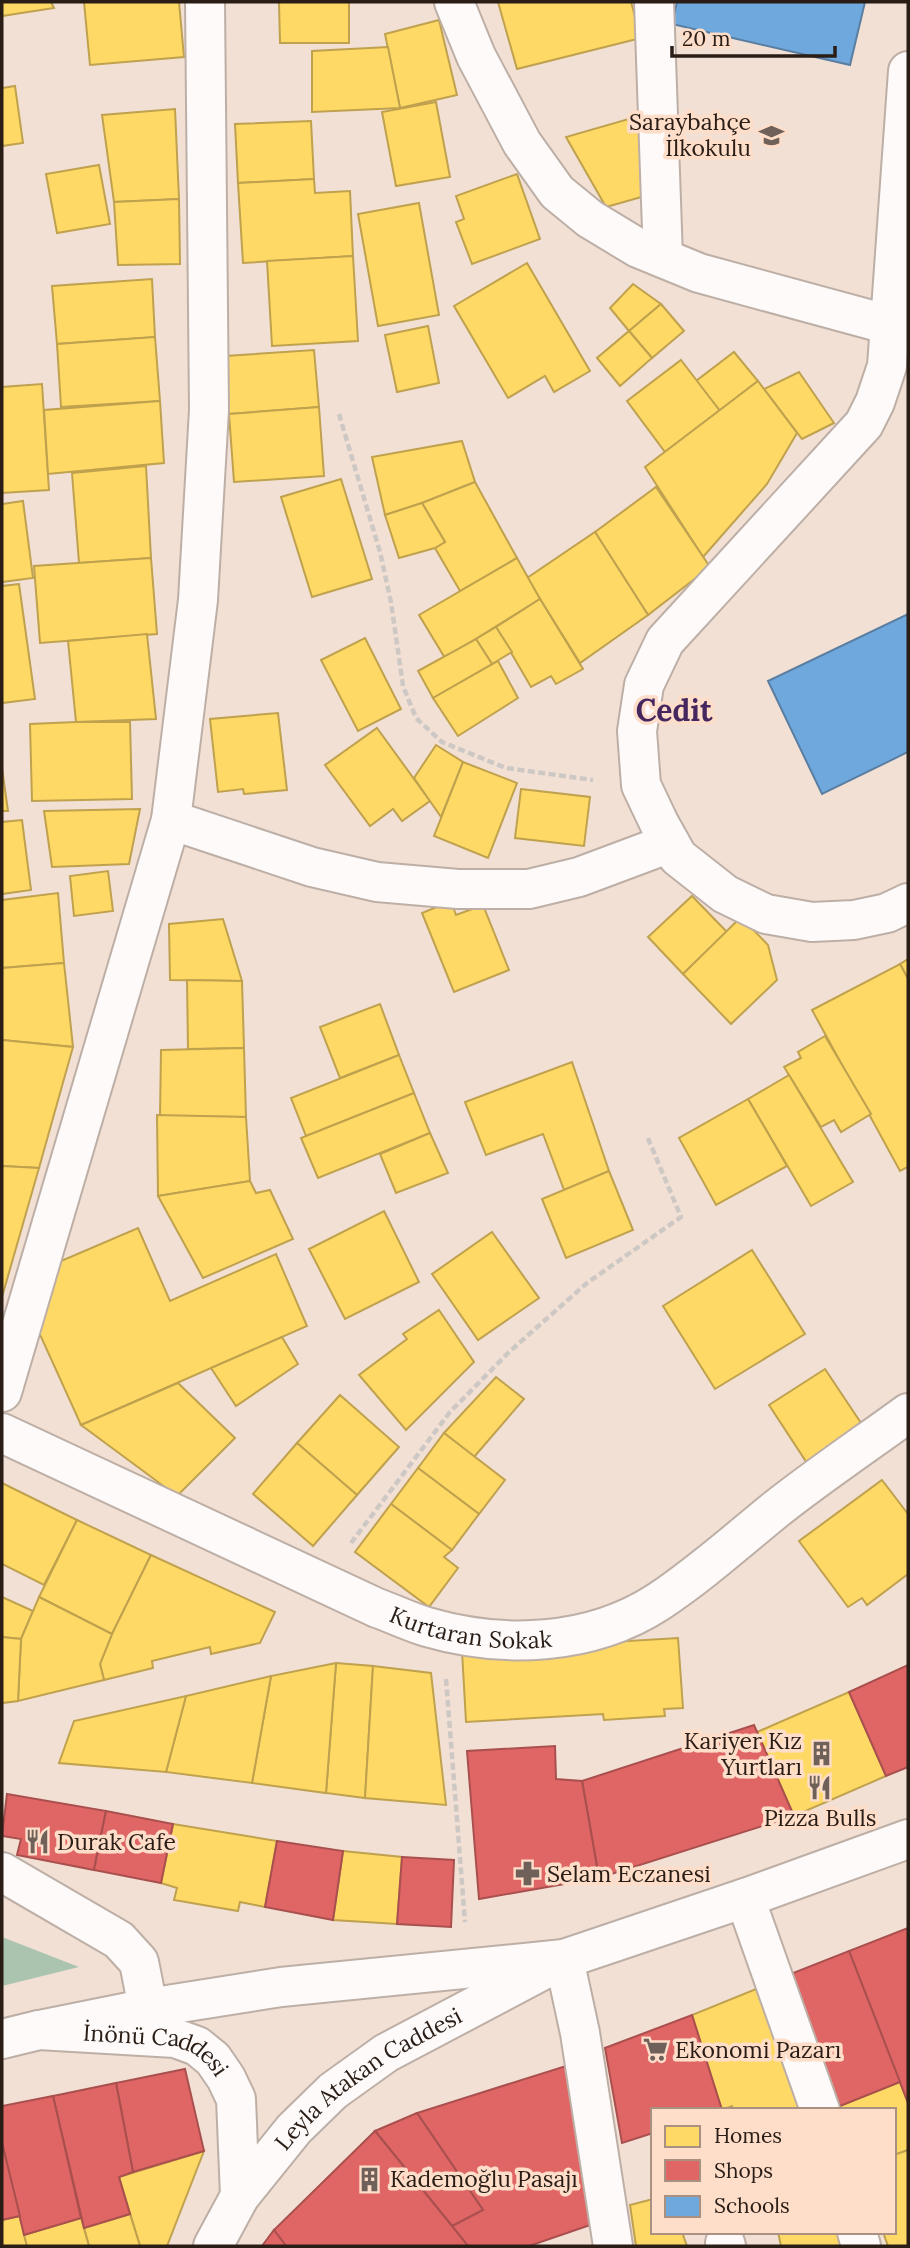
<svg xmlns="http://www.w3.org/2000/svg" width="910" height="2248" font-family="Lora,serif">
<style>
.forest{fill:#abc4b0}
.homes{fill:#ffd966;stroke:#bfa14e;stroke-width:2}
.shops{fill:#e06666;stroke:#a9504e;stroke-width:2}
.schools{fill:#6fa8dc;stroke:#5a7ea1;stroke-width:2}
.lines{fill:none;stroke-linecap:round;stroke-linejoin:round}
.minor-casing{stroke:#bdafa6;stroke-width:42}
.secondary-casing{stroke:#bdafa6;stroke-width:42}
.primary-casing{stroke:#bdafa6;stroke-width:42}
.path{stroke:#cec8c5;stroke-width:4.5;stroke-dasharray:7 3.5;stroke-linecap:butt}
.minor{stroke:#fdfaf9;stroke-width:38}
.secondary{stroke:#fdfaf9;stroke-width:38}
.primary{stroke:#fdfaf9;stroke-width:38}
.labels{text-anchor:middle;stroke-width:7;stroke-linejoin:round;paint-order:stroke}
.poi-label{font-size:23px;fill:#291d16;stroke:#feddc9;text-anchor:start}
.street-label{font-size:23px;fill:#291d16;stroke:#feddc9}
.district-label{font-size:30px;font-weight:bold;fill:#46265e;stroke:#feddc9}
</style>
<rect width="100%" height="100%" fill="#f2e0d5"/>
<polygon class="forest" points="2,1937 79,1967 2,1986"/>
<g class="homes">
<polygon points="2,2 51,2 54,8 2,16"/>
<polygon points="84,2 179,2 184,57 90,65"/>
<polygon points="279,2 349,2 349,43 280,43"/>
<polygon points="498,2 631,2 641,38 517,69"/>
<polygon points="439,20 457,95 400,108 385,34"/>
<polygon points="388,47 400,108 312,112 312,51"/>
<polygon points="15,86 23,143 2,146 2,88"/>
<polygon points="436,102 450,177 396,186 382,112"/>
<polygon points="175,109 179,199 114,202 102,115"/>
<polygon points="639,116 645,196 606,207 566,137"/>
<polygon points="311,121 314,179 238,183 235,124"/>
<polygon points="99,165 110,224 57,233 46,174"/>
<polygon points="517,174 540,239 472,264 456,222 464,219 456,196"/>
<polygon points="314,179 315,193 350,191 353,256 243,263 238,183"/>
<polygon points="179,199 180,264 118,265 114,202"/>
<polygon points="419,203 439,315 378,326 358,214"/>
<polygon points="353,256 358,341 272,346 267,261"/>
<polygon points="527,263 590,371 554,392 545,376 508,398 454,306"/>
<polygon points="152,279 155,337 57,344 52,286"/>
<polygon points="633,284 661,304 629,331 610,308"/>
<polygon points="661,304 684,331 652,358 629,331"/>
<polygon points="428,326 439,383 397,392 385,335"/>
<polygon points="629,331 652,358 620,386 597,358"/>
<polygon points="155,337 160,401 61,407 57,344"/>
<polygon points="314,350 319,407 229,414 225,356"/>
<polygon points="734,352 758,381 720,411 696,381"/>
<polygon points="681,360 720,411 665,452 627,401"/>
<polygon points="799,372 834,423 802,439 764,389"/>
<polygon points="758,381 797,433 767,484 703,557 645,467"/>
<polygon points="42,384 49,490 2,493 2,387"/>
<polygon points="160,401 164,463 48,474 44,410"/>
<polygon points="319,407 324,476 234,482 229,414"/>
<polygon points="462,441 475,482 422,503 385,515 372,457"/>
<polygon points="146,466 151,558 79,563 72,473"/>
<polygon points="341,479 372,579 312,597 281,497"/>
<polygon points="475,482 517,558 460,591 435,548 445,542 422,503"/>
<polygon points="656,487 710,567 648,615 595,532"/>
<polygon points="23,501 33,578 2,582 2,504"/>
<polygon points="422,503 445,542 435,548 399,558 385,515"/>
<polygon points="595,532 648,615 580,663 527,578"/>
<polygon points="151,558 157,634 40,643 34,566"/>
<polygon points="517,558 540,599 445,658 419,615"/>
<polygon points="19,584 35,699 2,703 2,586"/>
<polygon points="540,599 583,669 556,684 551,676 531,687 496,627"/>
<polygon points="496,627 512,652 492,664 476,639"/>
<polygon points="147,634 156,719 76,722 68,641"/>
<polygon points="365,638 401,709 358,731 321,660"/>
<polygon points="476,639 492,664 433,698 418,671"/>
<polygon points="498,661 518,698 458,736 433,698"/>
<polygon points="278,713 287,790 244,794 243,789 218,792 210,719"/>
<polygon points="76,722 130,722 132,799 32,801 30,724"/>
<polygon points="377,728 430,801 402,821 393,809 370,826 325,765"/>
<polygon points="436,745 463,762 441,817 414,778"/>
<polygon points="463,762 517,783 488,858 434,836"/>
<polygon points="2,768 8,811 2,811"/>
<polygon points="521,789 590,797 584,846 515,838"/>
<polygon points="140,809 129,864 52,867 44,811"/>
<polygon points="22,820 31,890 2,894 2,822"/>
<polygon points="108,871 113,911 74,916 70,876"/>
<polygon points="58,893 64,963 2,968 2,900"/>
<polygon points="692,896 727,932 683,974 648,937"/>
<polygon points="451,901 456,915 483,905 509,970 454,992 422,913"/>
<polygon points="741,917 768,945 777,980 731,1024 683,974"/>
<polygon points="223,919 242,981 170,980 169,924"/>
<polygon points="908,959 908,979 900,964"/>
<polygon points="64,963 73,1047 2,1040 2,968"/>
<polygon points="900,964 908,979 908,1167 900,1171 812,1010"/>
<polygon points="187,980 242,981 244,1048 188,1049"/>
<polygon points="380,1004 399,1055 340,1078 320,1027"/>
<polygon points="825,1036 871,1114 841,1132 834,1120 821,1127 784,1067 801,1058 798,1052"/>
<polygon points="2,1040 73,1047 39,1168 2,1166"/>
<polygon points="244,1048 246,1117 160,1116 161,1050"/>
<polygon points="399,1055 414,1093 306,1136 291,1098"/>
<polygon points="572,1062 609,1171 564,1190 543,1134 486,1155 465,1102"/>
<polygon points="789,1075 853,1182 811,1206 748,1099"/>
<polygon points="414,1093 430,1133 318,1178 301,1138"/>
<polygon points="748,1099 787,1166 716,1205 679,1138"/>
<polygon points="157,1115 246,1117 250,1181 158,1196"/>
<polygon points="430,1133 448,1173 396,1193 380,1154"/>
<polygon points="2,1166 39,1168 2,1297"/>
<polygon points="609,1171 633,1230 566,1258 542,1199"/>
<polygon points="250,1181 256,1193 270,1190 293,1239 203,1278 158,1196"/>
<polygon points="384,1211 419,1282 345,1319 309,1249"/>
<polygon points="138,1228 170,1301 276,1254 307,1326 81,1425 37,1328 54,1264"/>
<polygon points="492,1232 539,1298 478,1340 432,1274"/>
<polygon points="752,1250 805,1334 715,1389 663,1306"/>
<polygon points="439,1310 474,1362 406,1430 359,1375 407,1339 403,1334"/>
<polygon points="282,1337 298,1364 236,1406 211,1368"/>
<polygon points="825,1369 863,1426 807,1463 769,1405"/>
<polygon points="496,1377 524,1399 474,1457 444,1433"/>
<polygon points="178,1383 235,1438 177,1496 81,1425"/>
<polygon points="340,1395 399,1447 357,1495 297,1443"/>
<polygon points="444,1433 505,1480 479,1514 418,1468"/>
<polygon points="297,1443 357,1495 313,1546 253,1494"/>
<polygon points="418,1468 479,1514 452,1550 391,1504"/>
<polygon points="882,1480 908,1514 908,1574 867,1605 862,1598 848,1607 799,1541"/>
<polygon points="2,1483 77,1520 44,1585 2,1564"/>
<polygon points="391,1504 452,1550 444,1557 458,1568 429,1607 355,1552"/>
<polygon points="77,1520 151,1555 112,1634 39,1597"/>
<polygon points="151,1555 275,1612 260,1643 211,1654 210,1647 152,1661 153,1668 104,1680 100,1664 112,1634"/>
<polygon points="2,1597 33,1611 21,1639 2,1637"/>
<polygon points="39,1597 112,1634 100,1664 104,1680 18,1701 21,1639"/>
<polygon points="2,1637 21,1639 18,1701 2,1703"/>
<polygon points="678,1638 683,1708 664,1709 665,1716 604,1720 603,1714 466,1722 462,1651"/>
<polygon points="336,1663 373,1666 365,1798 326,1793"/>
<polygon points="336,1663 326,1793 252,1783 271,1676"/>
<polygon points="373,1666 431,1673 446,1805 365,1798"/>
<polygon points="271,1676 252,1783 166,1772 186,1696"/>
<polygon points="849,1692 886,1776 794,1816 757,1732"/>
<polygon points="186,1696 166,1772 59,1763 74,1721"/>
<polygon points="173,1824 277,1841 265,1907 240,1902 238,1911 174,1900 177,1888 161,1883"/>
<polygon points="343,1851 402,1857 397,1924 333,1920"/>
<polygon points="756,1989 803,2110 733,2110 732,2106 722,2110 692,2015"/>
<polygon points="900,2082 908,2103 908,2150 894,2155 894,2110 841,2110 840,2106"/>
<polygon points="908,2150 908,2246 888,2246 883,2232 894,2232 894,2155"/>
<polygon points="204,2151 167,2246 140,2246 119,2177"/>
<polygon points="653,2199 653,2232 682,2232 687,2246 636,2246 630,2205"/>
<polygon points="130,2214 140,2246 89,2246 84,2228"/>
<polygon points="20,2216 27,2246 2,2246 2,2220"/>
<polygon points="81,2218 89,2246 27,2246 24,2235"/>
<polygon points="778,2232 846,2232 850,2246 781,2246"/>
</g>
<g class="shops">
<polygon points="908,1665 908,1767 886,1776 849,1692"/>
<polygon points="754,1725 794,1816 599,1878 582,1781"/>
<polygon points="555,1746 556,1779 582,1781 599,1878 479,1899 467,1751"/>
<polygon points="7,1794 106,1811 94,1870 17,1855 21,1839 2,1836"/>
<polygon points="106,1811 173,1824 161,1883 94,1870"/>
<polygon points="277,1841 343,1851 333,1920 265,1907"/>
<polygon points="402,1857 454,1860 451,1927 397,1924"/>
<polygon points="908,1928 908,2103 849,1951"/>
<polygon points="849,1951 900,2082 840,2106 788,1975"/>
<polygon points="692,2015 722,2110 653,2110 653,2133 622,2143 605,2048"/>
<polygon points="566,2066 593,2224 529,2246 468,2246 452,2226 483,2210 417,2113"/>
<polygon points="185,2069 204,2151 133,2172 116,2083"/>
<polygon points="116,2083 133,2172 119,2177 130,2214 84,2228 53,2096"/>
<polygon points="53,2096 81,2218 24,2235 2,2143 2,2106"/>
<polygon points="417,2113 483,2210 452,2226 375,2131"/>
<polygon points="375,2131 452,2226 468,2246 286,2246 274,2230"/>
<polygon points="2,2143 20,2216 2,2220"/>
<polygon points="274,2230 286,2246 262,2246"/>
</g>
<g class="schools">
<polygon points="677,2 865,2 850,65 672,24"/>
<polygon points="908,614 908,752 822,794 768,681"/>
</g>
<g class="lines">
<defs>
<g id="minor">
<polyline points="454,2 476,56 522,143 557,192 590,219 638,248 699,273 890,325"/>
<polyline points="654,2 663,258"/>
<polyline points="171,820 312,867 377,882 458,889 529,889 579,877 670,843"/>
<polyline points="2,1392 171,820 198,600 209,410 205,2"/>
<path id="s1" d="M2,1433l375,175c17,6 33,14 50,19 76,22 163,19 231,-25 41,-27 79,-61 117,-92 43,-34 89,-65 133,-97"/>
<polyline points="2,1872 119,1940 139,1962 148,2008"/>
<polyline points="745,1898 820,2110"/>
<polyline points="564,1959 580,2033 613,2246"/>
<polyline points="857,2232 861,2246"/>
<polyline points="725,2243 726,2246"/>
</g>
<polyline id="secondary" points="908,71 887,366 875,402 864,424 665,641 644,685 637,731 641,785 659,823 678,857 725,894 766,914 812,922 854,920 887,913 908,903"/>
<g id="primary">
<polyline points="39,2030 148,2008 281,1987 564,1959 745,1898 908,1839"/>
<path id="s2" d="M2,2039l37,-9 136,8 22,8 16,13 13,19 10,21 4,97"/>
<path id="s3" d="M213,2246l27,-50 54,-67 39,-38 53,-38 159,-84"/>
</g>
</defs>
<use href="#minor" class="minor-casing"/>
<use href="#secondary" class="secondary-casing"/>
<use href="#primary" class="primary-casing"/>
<g class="path">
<polyline points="339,414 380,552 391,602 403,686 416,718 442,742 506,768 593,780"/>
<polyline points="351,1543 450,1412 509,1352 587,1283 681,1217 647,1136"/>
<polyline points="446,1679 465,1922"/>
</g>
<use href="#minor" class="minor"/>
<use href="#secondary" class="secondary"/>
<use href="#primary" class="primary"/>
</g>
<defs>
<symbol id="school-bare" viewBox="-9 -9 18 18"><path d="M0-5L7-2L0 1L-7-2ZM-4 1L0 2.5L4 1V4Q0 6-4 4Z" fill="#6f6159" stroke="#feddc9" stroke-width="2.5" paint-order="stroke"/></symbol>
<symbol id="building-bare" viewBox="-9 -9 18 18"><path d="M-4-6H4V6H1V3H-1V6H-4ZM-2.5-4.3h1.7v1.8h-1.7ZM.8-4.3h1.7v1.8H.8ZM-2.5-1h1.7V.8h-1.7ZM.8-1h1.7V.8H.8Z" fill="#6f6159" stroke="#feddc9" stroke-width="2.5" paint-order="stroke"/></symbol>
<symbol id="restaurant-bare" viewBox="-9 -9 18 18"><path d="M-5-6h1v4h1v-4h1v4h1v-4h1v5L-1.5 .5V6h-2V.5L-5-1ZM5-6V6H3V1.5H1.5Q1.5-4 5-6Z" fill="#6f6159" stroke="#feddc9" stroke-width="2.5" paint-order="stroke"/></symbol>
<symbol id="pharmacy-bare" viewBox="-9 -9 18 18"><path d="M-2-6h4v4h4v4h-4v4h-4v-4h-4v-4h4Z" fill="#6f6159" stroke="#feddc9" stroke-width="2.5" paint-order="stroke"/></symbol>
<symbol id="supermarket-bare" viewBox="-9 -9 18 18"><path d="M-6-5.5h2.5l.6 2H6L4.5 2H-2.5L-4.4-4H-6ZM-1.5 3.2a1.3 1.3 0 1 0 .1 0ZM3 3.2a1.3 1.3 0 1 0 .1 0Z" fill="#6f6159" stroke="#feddc9" stroke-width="2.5" paint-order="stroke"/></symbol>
</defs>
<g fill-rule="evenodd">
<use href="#school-bare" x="754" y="118" width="35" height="35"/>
<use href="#building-bare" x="804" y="1736" width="35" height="35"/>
<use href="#restaurant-bare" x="802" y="1770" width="35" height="35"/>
<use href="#restaurant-bare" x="20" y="1824" width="35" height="35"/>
<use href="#pharmacy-bare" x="510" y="1856" width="35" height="35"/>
<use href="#supermarket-bare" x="638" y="2032" width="35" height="35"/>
<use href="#building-bare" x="352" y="2162" width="35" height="35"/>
</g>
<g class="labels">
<g class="poi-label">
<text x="751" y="130" text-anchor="end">Saraybahçe<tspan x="751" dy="26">İlkokulu</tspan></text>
<text x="802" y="1749" text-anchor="end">Kariyer Kız<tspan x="802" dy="26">Yurtları</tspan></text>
<text x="820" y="1826" text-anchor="middle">Pizza Bulls</text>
<text x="57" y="1850">Durak Cafe</text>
<text x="547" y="1882">Selam Eczanesi</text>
<text x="675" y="2058">Ekonomi Pazarı</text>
<text x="390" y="2187">Kademoğlu Pasajı</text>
</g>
<g class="street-label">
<text dy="8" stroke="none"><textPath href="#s1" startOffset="511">Kurtaran Sokak</textPath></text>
<text dy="8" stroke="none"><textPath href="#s2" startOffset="159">İnönü Caddesi</textPath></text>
<text dy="8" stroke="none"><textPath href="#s3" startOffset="233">Leyla Atakan Caddesi</textPath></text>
</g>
<g class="district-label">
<text x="674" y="721">Cedit</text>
</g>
</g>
<rect width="910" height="2248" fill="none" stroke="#291d16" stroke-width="7"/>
<rect x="651" y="2108" width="245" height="126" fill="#feddc9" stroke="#a99081" stroke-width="2"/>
<rect x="665" y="2126" width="35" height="21" fill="#ffd966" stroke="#a99081" stroke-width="2"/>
<text x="714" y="2143" font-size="21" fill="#291d16">Homes</text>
<rect x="665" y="2160" width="35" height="21" fill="#e06666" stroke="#a99081" stroke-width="2"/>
<text x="714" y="2178" font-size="21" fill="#291d16">Shops</text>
<rect x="665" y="2196" width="35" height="21" fill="#6fa8dc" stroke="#a99081" stroke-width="2"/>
<text x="714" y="2213" font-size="21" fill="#291d16">Schools</text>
<path d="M672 46v10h163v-10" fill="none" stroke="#291d16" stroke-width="3.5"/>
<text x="682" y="46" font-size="21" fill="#291d16" stroke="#feddc9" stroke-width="5" paint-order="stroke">20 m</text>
</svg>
